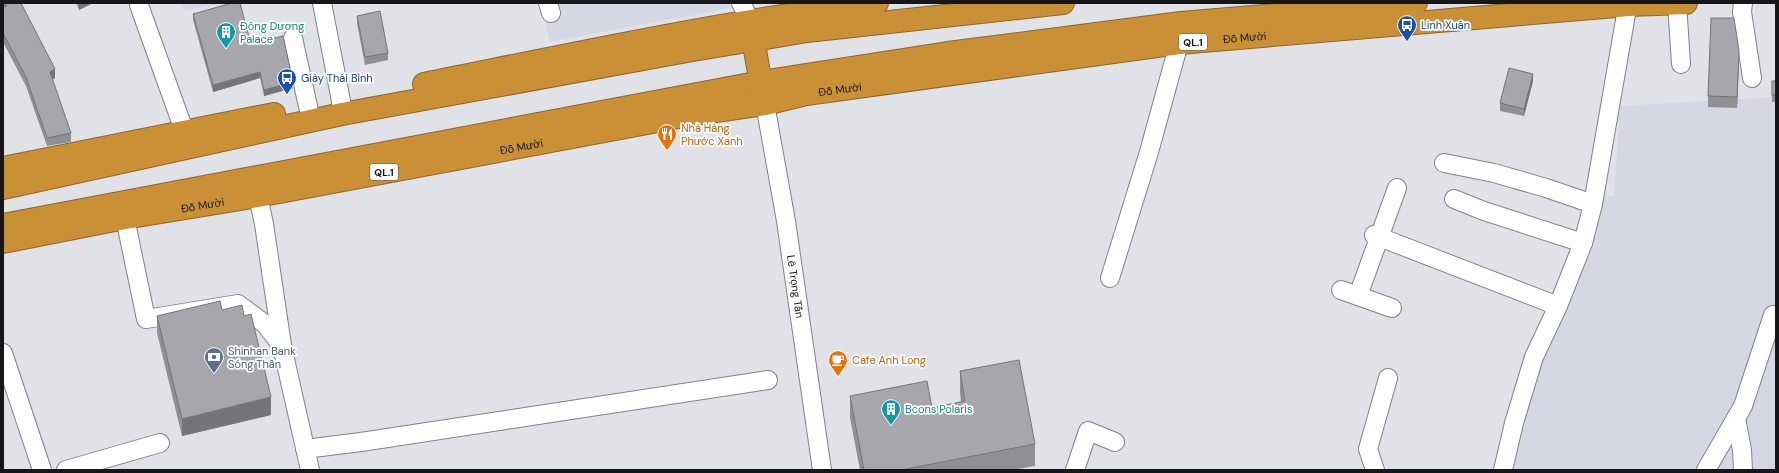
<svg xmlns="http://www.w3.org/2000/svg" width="1779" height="473" font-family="'DM Sans',sans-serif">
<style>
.built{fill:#d5d7e4}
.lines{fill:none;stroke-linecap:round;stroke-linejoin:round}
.minor-casing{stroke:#818287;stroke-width:20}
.highway-casing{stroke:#8b662b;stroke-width:24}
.minor{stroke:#fff;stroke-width:18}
.highway{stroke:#c99035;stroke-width:22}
.wall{fill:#908f94}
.shaded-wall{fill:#757478}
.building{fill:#a7a6ac;stroke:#757478}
.labels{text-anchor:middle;stroke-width:3.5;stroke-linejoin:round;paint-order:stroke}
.shield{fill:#fff;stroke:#5d5d5e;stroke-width:1}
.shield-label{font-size:10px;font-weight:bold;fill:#171719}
.transit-label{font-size:11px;fill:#164399;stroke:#fff;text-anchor:start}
.culture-label{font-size:11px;fill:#0d838f;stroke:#fff;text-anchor:start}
.street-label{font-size:11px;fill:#171719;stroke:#fff}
.food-label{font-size:11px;fill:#c56008;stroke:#fff;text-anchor:start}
.service-label{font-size:11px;fill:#4e5e75;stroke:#fff;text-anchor:start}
</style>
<rect width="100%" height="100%" fill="#e1e2e8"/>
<g class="built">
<polygon points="181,3 221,3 184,11"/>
<polygon points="540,3 738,3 737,7 550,42"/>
<polygon points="1776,97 1776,470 1509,470 1522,408 1596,198 1614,196 1620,106"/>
</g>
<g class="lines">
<defs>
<g id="minor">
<polyline points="322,3 341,101 342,114"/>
<polyline points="548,3 551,13"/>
<polyline points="741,3 750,20"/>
<polyline points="1677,3 1681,64"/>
<polyline points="1743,3 1742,12 1752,78"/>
<polyline points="139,5 185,133"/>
<polyline points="293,38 311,120"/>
<path id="s1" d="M765,104l21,117 36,249"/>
<polyline points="1444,163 1494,173 1546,188 1593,204"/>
<polyline points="258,196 264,224 282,345"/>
<polyline points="1454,199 1484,211 1583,243"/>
<polyline points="125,218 146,319 238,304 265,324 282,346 310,470"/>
<polyline points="1374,235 1558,306"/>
<polyline points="1110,278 1149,152 1179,43"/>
<polyline points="1341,290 1392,308"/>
<polyline points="1358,296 1397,188"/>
<polyline points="3,353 42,470"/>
<polyline points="1736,418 1742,450 1743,470"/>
<polyline points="305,449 361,442 768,380"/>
<polyline points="66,470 160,443"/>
<polyline points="1075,470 1088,431 1115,442"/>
<polyline points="1375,470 1368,449 1388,378"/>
<polyline points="1503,470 1514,423 1534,357 1558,306 1583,243 1593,204 1628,3"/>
<polyline points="1706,470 1743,406 1773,315"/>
</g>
<g id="highway">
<polyline points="751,27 763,96"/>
<path d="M424,84c150,-30 300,-63 453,-81"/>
<polyline points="3,168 274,114"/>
<polyline points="3,188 342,114 687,51 807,31 1063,3"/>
<polyline points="3,225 761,82 948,53 1181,23 1416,3"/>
<path id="s2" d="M3,242l122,-24 133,-22 437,-82 70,-10 41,-10 373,-51 449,-38 58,-2"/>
</g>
</defs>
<use href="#minor" class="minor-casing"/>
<use href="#highway" class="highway-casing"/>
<use href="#minor" class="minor"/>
<use href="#highway" class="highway"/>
</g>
<g class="wall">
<polygon points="3,3 21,3 55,78 52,80 71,133 71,142 47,146 26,86 3,42"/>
<polygon points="76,3 93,3 79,10"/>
<polygon points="193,14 251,44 293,88 264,96 260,78 213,92 193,20"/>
<polygon points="357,16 388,53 388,60 365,65 357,23"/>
<polygon points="1739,61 1737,108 1708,107 1708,96"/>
<polygon points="1533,81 1524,116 1500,111 1500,103"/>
<rect x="1772" y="81" width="4" height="21"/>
<polygon points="222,310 244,316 271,415 182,436 157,333 157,316"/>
<polygon points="960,371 1035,444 1035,466 1012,470 860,470 850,418 850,396 932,408 961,402 960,393"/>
</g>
<g class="shaded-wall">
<polygon points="79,3 93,3 79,10"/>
<polygon points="1739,51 1739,61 1737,108 1737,97"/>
<polygon points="55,69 55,78 50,81 50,72"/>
<polygon points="260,72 260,78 213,92 213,85"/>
<polygon points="1533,74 1533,81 1524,116 1524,109"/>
<polygon points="293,82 293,88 264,96 264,90"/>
<polygon points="271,397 271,415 182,436 182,419"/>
</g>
<g class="building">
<polygon points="5,3 21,3 55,69 50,72 71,133 47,138 26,77 3,33 3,7 7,6"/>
<polygon points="232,3 240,3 251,44 283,36 293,82 264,90 260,72 213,85 193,14"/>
<polygon points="380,11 388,53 365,57 357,16"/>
<polygon points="1711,18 1734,18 1739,51 1737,97 1708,96"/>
<polygon points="1509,68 1533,74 1524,109 1500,103"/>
<rect x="1772" y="81" width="4" height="14"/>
<polygon points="220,301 222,310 242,305 244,316 251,314 271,397 182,419 157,316"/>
<polygon points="1019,360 1035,444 901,470 864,470 850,396 927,381 932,408 965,401 960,371"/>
</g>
<defs>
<symbol id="bus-pin" viewBox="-11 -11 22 30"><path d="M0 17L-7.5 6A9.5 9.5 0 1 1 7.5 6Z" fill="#1a4fb4" stroke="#fff"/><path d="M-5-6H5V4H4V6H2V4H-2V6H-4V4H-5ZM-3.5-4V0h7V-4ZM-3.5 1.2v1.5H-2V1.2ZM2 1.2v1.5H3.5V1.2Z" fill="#fff"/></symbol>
<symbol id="building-pin" viewBox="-11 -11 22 30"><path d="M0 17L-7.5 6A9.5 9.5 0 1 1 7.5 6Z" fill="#0f9aa8" stroke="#fff"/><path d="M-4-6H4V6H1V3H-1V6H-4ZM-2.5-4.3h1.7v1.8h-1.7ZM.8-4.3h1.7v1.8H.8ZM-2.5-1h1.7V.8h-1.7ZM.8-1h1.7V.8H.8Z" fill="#fff"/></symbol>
<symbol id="restaurant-pin" viewBox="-11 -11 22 30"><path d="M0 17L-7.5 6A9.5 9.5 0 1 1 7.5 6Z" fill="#e8710a" stroke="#fff"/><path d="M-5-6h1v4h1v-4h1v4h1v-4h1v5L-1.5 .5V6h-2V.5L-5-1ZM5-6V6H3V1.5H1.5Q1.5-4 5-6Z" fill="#fff"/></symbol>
<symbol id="bank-pin" viewBox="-11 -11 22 30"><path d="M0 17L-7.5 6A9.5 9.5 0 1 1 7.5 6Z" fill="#5c6f8a" stroke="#fff"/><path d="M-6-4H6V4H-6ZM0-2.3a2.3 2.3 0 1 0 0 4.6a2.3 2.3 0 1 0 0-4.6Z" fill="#fff"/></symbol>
<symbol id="cafe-pin" viewBox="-11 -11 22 30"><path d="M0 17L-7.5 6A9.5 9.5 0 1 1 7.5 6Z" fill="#e8710a" stroke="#fff"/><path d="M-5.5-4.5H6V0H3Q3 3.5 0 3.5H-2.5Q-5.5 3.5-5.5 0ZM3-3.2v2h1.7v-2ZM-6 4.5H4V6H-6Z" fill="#fff"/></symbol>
</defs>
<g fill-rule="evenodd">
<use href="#bus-pin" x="1396" y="14" width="22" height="30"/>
<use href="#building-pin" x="215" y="21" width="22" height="30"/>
<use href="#bus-pin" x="276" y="67" width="22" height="30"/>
<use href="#restaurant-pin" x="656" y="123" width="22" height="30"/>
<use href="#bank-pin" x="203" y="346" width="22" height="30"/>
<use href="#cafe-pin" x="827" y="349" width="22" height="30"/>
<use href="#building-pin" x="880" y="398" width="22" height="30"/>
</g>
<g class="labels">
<g class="shield">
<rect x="1179" y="34" width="28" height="16" rx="3"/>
<rect x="370" y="164" width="28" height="16" rx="3"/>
</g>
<g class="shield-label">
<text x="1193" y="46">QL.1</text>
<text x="384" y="176">QL.1</text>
</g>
<g class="transit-label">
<text x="1421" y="29">Linh Xuân</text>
<text x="301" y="82">Giày Thái Bình</text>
</g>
<g class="culture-label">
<text x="240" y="30">Đông Dương<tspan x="240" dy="13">Palace</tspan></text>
<text x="905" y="413">Bcons Polaris</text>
</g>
<g class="street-label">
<text dy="4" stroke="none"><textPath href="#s2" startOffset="1259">Đỗ Mười</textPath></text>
<text dy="4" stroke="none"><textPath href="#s2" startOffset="851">Đỗ Mười</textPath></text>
<text dy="4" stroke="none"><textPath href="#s2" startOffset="527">Đỗ Mười</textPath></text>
<text dy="4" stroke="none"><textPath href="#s2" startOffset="203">Đỗ Mười</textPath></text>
<text dy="4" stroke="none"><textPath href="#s1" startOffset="185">Lê Trọng Tấn</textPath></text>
</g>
<g class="food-label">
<text x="681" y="132">Nhà Hàng<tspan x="681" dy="13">Phước Xanh</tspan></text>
<text x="852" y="364">Cafe Anh Long</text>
</g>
<g class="service-label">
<text x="228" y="355">Shinhan Bank<tspan x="228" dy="13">Sóng Thần</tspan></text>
</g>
</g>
<rect width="1779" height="473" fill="none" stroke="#171719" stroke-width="8"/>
</svg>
